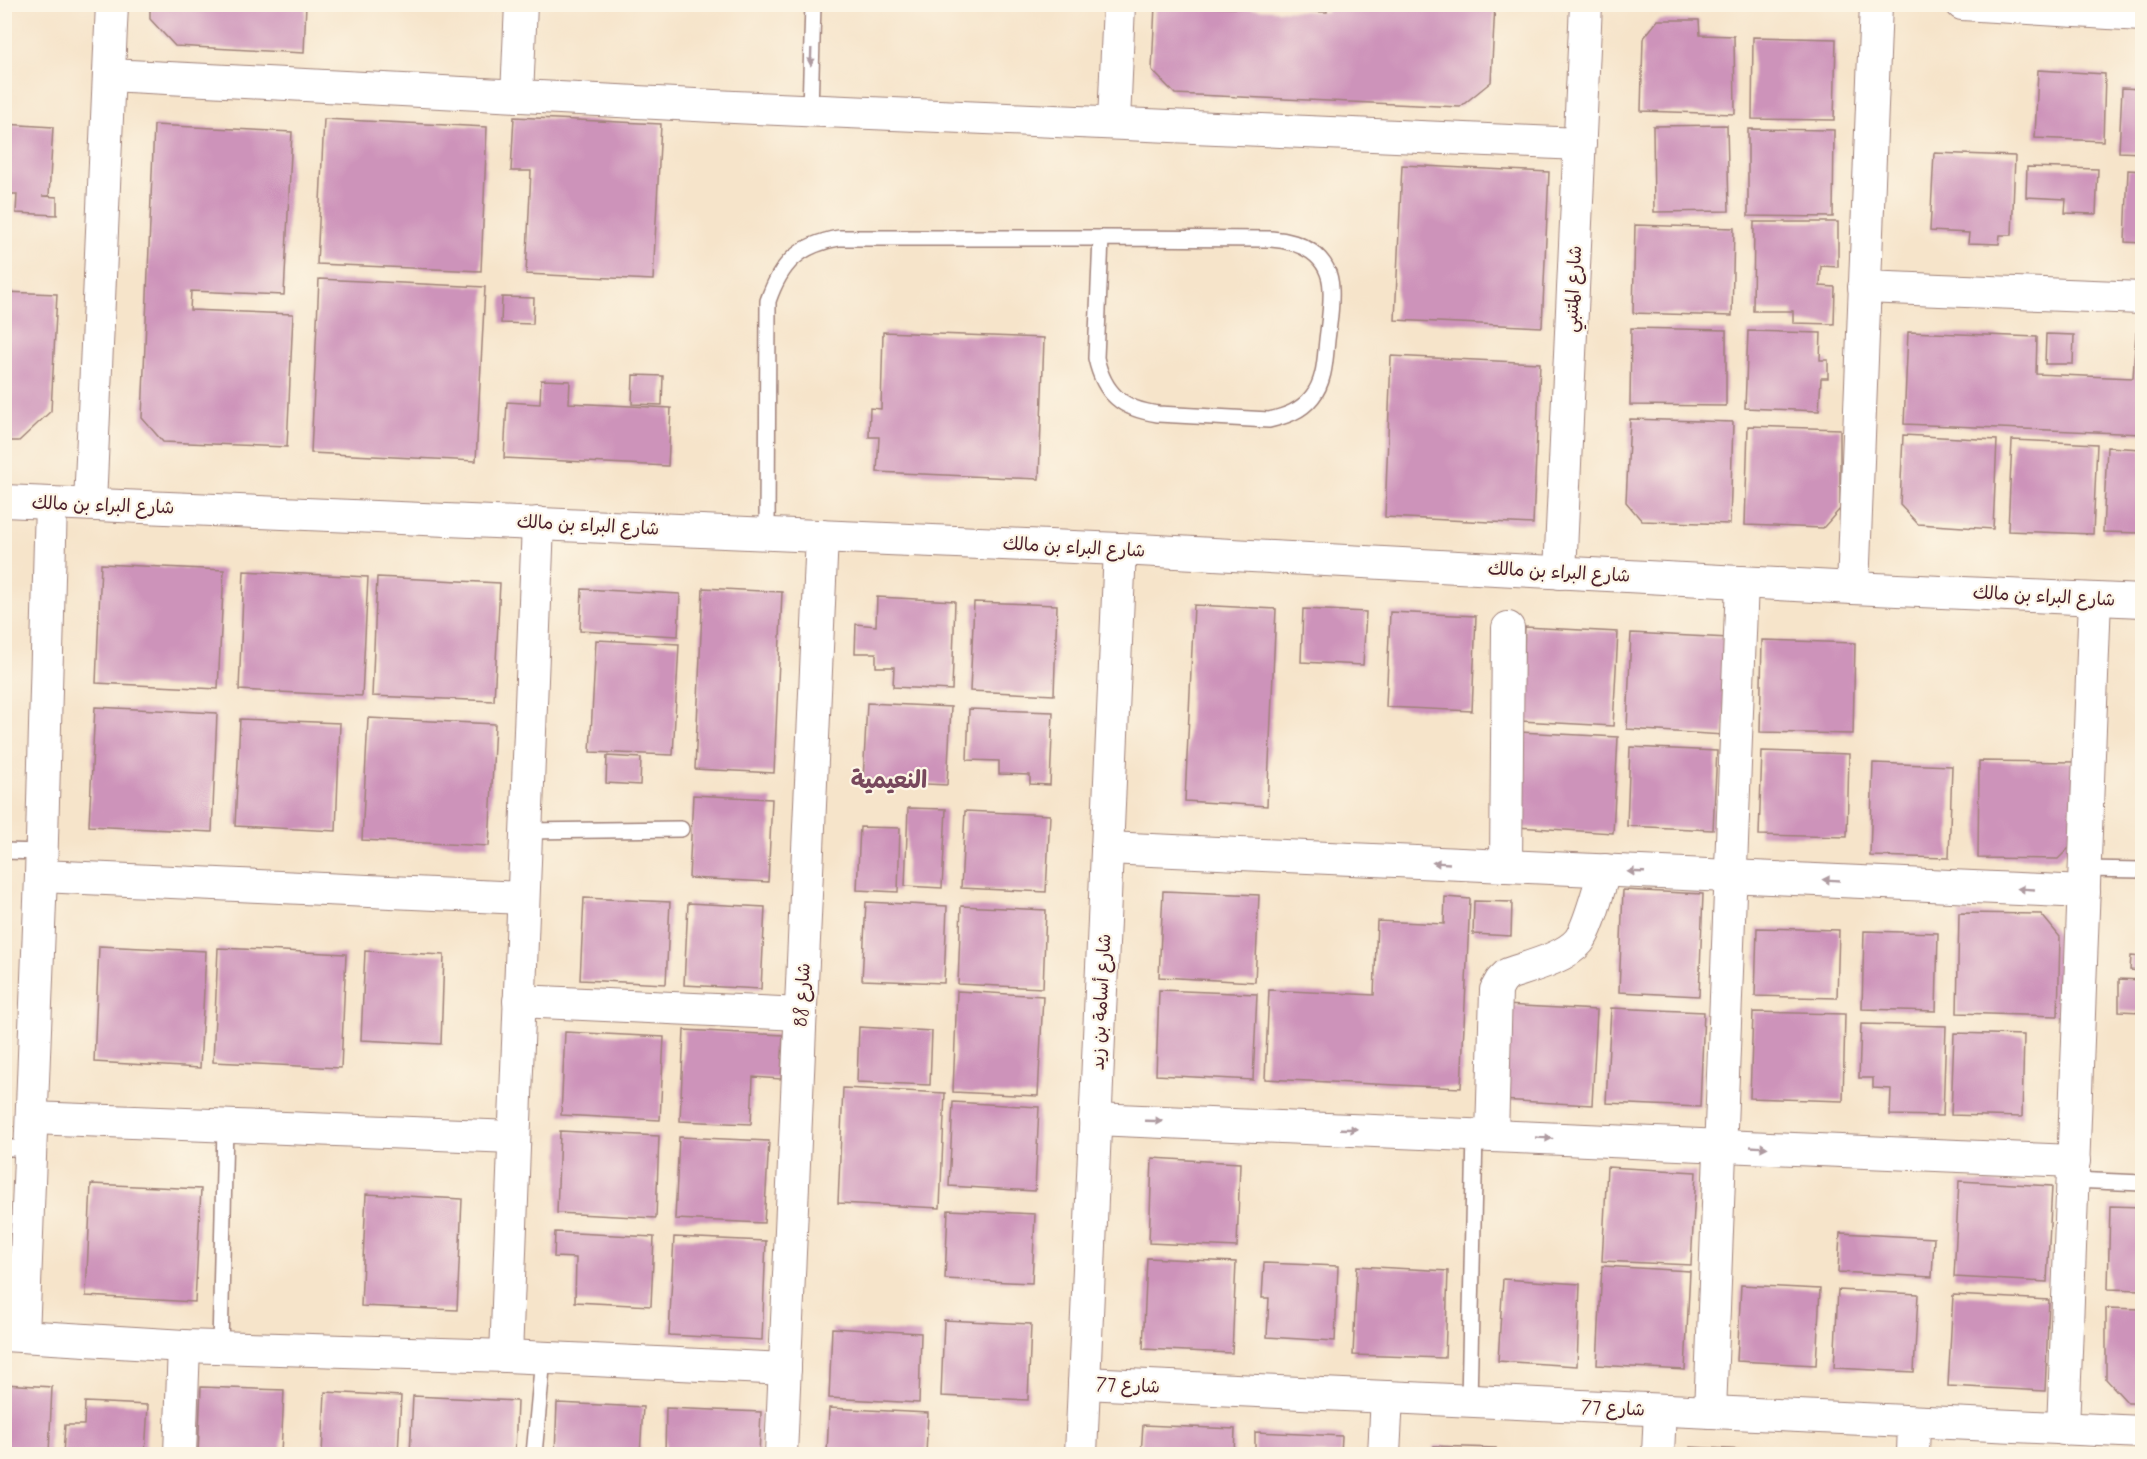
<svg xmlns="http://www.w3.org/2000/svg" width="2147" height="1459" font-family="Mynerve,'Playpen Sans Arabic',sans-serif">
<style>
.building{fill:#cd93ba}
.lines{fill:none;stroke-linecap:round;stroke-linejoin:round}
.lane-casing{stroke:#a0827a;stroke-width:18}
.street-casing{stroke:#a0827a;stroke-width:34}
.lane{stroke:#fff;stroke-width:15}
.street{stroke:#fff;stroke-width:32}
.oneway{fill:#ae9aa0}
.labels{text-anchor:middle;stroke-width:4.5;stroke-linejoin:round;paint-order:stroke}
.street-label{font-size:18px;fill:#4a1f2b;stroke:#fcf5e5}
.district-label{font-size:24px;font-weight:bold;fill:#78485d;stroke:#fcf5e5}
</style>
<rect width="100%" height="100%" fill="#fcf5e5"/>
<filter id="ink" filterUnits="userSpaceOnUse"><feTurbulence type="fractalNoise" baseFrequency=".0167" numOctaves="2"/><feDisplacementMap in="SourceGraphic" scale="12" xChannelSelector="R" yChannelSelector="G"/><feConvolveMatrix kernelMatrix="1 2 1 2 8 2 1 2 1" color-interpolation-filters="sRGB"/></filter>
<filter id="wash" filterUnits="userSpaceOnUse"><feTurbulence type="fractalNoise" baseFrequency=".008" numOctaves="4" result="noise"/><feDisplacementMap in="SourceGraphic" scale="24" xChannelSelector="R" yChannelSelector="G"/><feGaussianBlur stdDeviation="1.35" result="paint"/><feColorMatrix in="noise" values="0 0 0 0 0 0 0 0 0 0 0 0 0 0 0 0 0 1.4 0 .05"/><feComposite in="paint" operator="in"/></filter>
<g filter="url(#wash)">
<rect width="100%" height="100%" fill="#f6e4ca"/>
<g id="blocks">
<g class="building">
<polygon points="150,4 306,4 304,53 175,46 150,19"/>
<polygon points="1327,4 1495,4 1491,82 1460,107 1175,94 1152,70 1155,5 1327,12"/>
<polygon points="1658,20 1699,20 1700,35 1734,36 1735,114 1641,111 1643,39"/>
<polygon points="1753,37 1836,39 1834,120 1752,119"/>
<polygon points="2038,70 2105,74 2103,141 2035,138"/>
<polygon points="2122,88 2142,89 2142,153 2119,152"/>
<polygon points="514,117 661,124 653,280 526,274 531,171 511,171"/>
<polygon points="324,119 487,127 481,271 317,264"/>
<polygon points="4,124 53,127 49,196 42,196 57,197 57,215 16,213 17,194 4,194"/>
<polygon points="154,125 292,132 284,295 191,291 190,310 293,314 287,447 163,442 142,418"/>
<polygon points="1727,125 1729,211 1654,212 1653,126"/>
<polygon points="1748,129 1834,130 1833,217 1748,216"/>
<polygon points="1934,153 2015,156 2012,235 2000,235 1999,244 1968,243 1969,233 1930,231"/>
<polygon points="1402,165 1549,172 1542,327 1395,320"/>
<polygon points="2027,167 2098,169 2096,214 2065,213 2066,199 2026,197"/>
<polygon points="2128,170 2142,171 2142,243 2125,242"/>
<polygon points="1754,222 1838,222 1838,267 1821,266 1820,286 1835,287 1834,324 1793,323 1793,311 1753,311"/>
<polygon points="1635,225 1734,228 1732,316 1633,313"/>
<polygon points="319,279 485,287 476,461 311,453"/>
<polygon points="4,292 57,294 51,411 19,441 4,441"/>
<polygon points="502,297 534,298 533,324 501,323"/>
<polygon points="1631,328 1726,330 1726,406 1630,405"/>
<polygon points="1748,331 1821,333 1820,360 1828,360 1828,378 1821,378 1819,411 1745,408"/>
<polygon points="883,332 1044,338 1039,479 877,472 879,437 869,437 870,408 881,409"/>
<polygon points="1908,332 2037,337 2036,374 2133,378 2136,333 2142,333 2142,434 1904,424"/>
<polygon points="2046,334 2074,335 2073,364 2045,364"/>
<polygon points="1391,356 1540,363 1533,524 1385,517"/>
<polygon points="633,375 663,376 662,405 632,404"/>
<polygon points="541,380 570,381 569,403 671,408 668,466 504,458 507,402 540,404"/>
<polygon points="1630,419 1733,422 1730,524 1642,521 1626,502"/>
<polygon points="1748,426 1840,429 1840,509 1823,528 1745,525"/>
<polygon points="1903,435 1997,440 1993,529 1918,524 1900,505"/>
<polygon points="2012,440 2097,444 2093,534 2008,531"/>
<polygon points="2107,447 2142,449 2142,533 2103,532"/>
<polygon points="101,564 224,570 218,689 96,683"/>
<polygon points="244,571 368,577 362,696 239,690"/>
<polygon points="377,577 500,583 494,701 372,696"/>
<polygon points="703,588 782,592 774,773 695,769"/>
<polygon points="582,589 680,594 678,636 580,631"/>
<polygon points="877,597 955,601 952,690 893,687 894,667 876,667 876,653 855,653 856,624 876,626"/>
<polygon points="974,602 1057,605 1054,695 970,691"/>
<polygon points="1194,605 1276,609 1267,806 1185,801"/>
<polygon points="1303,609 1366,612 1363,665 1301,662"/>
<polygon points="1390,612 1476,616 1472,711 1386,707"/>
<polygon points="1525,627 1618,632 1613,726 1521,721"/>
<polygon points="1631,633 1729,638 1724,735 1627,729"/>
<polygon points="596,640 679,644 673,755 590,752"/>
<polygon points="1762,640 1855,643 1853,734 1760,732"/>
<rect x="2140" y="683" width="2" height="70"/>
<polygon points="867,703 951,707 947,785 863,781"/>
<polygon points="95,707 217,713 212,832 89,826"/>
<polygon points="969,709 1053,712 1050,785 1030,784 1030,775 999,774 999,761 967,760"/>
<polygon points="368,718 495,724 489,846 362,840"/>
<polygon points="240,719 340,723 336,831 235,826"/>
<polygon points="1519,732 1618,737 1613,833 1515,827"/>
<polygon points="1630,747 1717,751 1713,830 1627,826"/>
<polygon points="1762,751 1849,754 1847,837 1759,835"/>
<polygon points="607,756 641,758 640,785 606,783"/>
<polygon points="1979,761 2078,762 2077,840 2058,859 1978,858"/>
<polygon points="1873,763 1952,766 1949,858 1870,856"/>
<polygon points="693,795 772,799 768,882 689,878"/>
<polygon points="908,808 946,809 942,888 905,886"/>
<polygon points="965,811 1050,815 1046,892 961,888"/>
<polygon points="860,827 900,828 898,892 857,890"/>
<polygon points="1623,890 1703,894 1699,996 1619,992"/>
<polygon points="1163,891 1259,895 1255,982 1159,977"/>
<polygon points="1445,897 1470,899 1461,1088 1265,1079 1269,990 1374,995 1377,921 1444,924"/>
<polygon points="584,898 670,902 666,984 580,980"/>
<polygon points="1474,901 1512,902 1511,936 1473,934"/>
<polygon points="866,902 947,906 944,983 862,980"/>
<polygon points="688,903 765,907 761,989 684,985"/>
<polygon points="961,906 1046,910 1043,988 958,984"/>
<polygon points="1959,913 2041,914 2060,937 2058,1016 1957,1013"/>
<polygon points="1757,928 1839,930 1837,998 1755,996"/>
<polygon points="1864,931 1938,933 1936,1011 1862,1009"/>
<polygon points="99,946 206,951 200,1068 94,1062"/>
<polygon points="218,948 346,954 341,1068 213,1062"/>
<polygon points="365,951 444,955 441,1044 361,1040"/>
<polygon points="2131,956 2142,957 2142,971 2130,970"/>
<polygon points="2119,979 2142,980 2142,1012 2119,1011"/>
<polygon points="1159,990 1257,994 1253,1080 1156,1075"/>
<polygon points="957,991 1043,996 1038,1096 953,1092"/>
<polygon points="1504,1005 1597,1010 1592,1105 1499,1100"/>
<polygon points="1611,1008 1704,1012 1700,1107 1606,1103"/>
<polygon points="1753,1012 1845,1014 1843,1101 1750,1098"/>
<polygon points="1861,1024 1946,1026 1943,1116 1890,1115 1891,1089 1873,1088 1873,1078 1859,1078"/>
<polygon points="859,1027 932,1031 930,1085 857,1082"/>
<polygon points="684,1030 783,1035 781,1079 753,1077 751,1124 680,1121"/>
<polygon points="565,1032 664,1037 660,1120 561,1115"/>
<polygon points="1954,1033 2024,1035 2022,1117 1951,1115"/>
<polygon points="843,1088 945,1093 940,1208 838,1203"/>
<polygon points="953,1102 1039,1107 1035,1191 949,1186"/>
<polygon points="560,1131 659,1136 656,1218 557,1213"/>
<polygon points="679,1137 769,1141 764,1223 675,1219"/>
<polygon points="1152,1158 1240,1163 1237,1247 1149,1243"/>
<polygon points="1607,1167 1696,1172 1691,1265 1602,1261"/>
<polygon points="1959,1181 2052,1186 2047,1282 1954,1277"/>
<polygon points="91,1184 201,1189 195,1302 86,1296"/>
<polygon points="366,1194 462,1199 457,1310 361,1306"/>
<polygon points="2110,1206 2142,1207 2142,1290 2108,1289"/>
<polygon points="948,1210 1035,1214 1032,1283 945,1279"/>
<polygon points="555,1232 654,1237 651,1306 575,1302 576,1258 554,1257"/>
<polygon points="1840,1233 1934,1238 1932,1277 1838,1272"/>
<polygon points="674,1237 766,1241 762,1340 669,1335"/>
<polygon points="1147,1258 1236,1262 1232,1353 1143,1349"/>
<polygon points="1264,1263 1338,1266 1335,1341 1267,1337 1269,1298 1262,1298"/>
<polygon points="1357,1266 1448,1271 1445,1358 1353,1355"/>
<polygon points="1602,1266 1690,1271 1685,1370 1597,1365"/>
<polygon points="1503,1279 1580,1284 1577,1366 1498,1361"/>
<polygon points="1741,1285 1820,1289 1816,1365 1737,1361"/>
<polygon points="1838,1290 1918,1294 1914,1372 1834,1368"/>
<polygon points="1953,1295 2049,1300 2045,1391 1948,1386"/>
<polygon points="2106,1308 2142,1309 2142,1403 2128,1403 2106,1379"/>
<polygon points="944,1320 1031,1324 1028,1400 941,1396"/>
<polygon points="832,1328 921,1333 919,1403 829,1398"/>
<polygon points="4,1384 52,1387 49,1454 4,1454"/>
<polygon points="201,1387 284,1390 281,1454 198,1454"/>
<polygon points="325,1392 401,1396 398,1454 322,1454"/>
<polygon points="413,1396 517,1401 515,1454 410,1454"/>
<polygon points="85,1402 148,1405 145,1454 63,1454 65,1425 84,1425"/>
<polygon points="557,1403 643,1407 640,1454 555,1454"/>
<polygon points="666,1408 761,1412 759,1454 665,1454"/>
<polygon points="829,1408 928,1413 926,1454 827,1454"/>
<polygon points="1143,1425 1235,1429 1234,1454 1141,1454"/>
<polygon points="1255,1432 1342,1436 1341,1454 1255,1454"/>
<polygon points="1434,1446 1496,1448 1495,1454 1434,1454"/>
<polygon points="1690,1447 1783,1452 1783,1454 1690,1454"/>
<polygon points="1798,1452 1821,1453 1821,1454 1798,1454"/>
</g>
</g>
</g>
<g filter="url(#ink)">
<use href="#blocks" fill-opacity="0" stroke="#a0827a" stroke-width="1.5"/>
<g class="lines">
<defs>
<g id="lane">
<polyline points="810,110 813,4"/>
<path d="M1101,238l170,1c30,2 59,16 60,50 1,17 -2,34 -4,51 -2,19 -2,41 -15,57 -11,14 -26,19 -43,23l-111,-6c-36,-5 -54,-20 -62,-56z"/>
<path d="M767,533l1,-232c13,-38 31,-56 71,-63h262"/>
<polyline points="526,831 681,829"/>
<polyline points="4,851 42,852"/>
<polyline points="2085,869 2142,870"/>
<polyline points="4,1148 31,1148"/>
<polyline points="2073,1180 2142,1183"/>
<polyline points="220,1347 225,1126"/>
<polyline points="1469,1401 1475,1134"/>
<polyline points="534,1454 543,1358"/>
</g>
<g id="street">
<polyline points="1962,4 2142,15"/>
<polyline points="109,75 734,107 1580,144"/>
<polyline points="517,96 521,4"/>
<polyline points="1114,122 1119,4"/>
<polyline points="1864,287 2142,298"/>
<polyline points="4,501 1120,549 1853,588 2142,601"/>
<polyline points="90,504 112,4"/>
<polyline points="1560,573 1586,4"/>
<polyline points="1853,588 1876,4"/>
<polyline points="1107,848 2084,892"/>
<polyline points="1506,866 1508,628"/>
<polyline points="41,876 523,898"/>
<polyline points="519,1001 801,1014"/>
<polyline points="32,1118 513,1137"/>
<polyline points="1095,1119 2074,1161"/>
<path d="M1492,1136l4,-146 5,-9 7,-7c20,-7 57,-16 71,-33 11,-15 19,-52 26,-71"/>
<polyline points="4,1335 184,1346 506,1356 785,1369"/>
<polyline points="23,1336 41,876 51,503"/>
<polyline points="506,1356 538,523"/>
<polyline points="1084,1383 2142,1432"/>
<polyline points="1710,1412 1742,582"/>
<polyline points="2063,1429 2095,599"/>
<polyline points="180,1454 184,1346"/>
<polyline points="781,1454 822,536"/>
<polyline points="1081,1454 1120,549"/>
<polyline points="1384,1454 1387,1397"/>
<polyline points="1658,1454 1660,1410"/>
<polyline points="1913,1454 1914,1422"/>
</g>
</defs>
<use href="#lane" class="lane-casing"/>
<use href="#street" class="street-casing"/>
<use href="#lane" class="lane"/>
<use href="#street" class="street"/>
</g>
<defs><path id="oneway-solid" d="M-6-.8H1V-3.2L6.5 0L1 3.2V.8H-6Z" transform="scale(1.5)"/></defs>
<g class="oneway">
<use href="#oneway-solid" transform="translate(811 57) rotate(92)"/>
<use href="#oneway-solid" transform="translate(1441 863) rotate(-177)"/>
<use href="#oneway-solid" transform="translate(1636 872) rotate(-178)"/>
<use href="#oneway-solid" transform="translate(1831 880) rotate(-177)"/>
<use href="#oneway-solid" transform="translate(2026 889) rotate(-177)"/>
<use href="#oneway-solid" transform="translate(1154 1121) rotate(2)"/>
<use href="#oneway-solid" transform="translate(1349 1129) rotate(2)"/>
<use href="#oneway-solid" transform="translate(1544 1138) rotate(3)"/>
<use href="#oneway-solid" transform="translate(1759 1147) rotate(3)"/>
</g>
</g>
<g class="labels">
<g class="street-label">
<text transform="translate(1573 289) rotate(-87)" y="6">شارع المتنبي</text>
<text transform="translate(103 505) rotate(2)" y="6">شارع البراء بن مالك</text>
<text transform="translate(588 525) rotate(3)" y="6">شارع البراء بن مالك</text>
<text transform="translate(1074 547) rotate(3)" y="6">شارع البراء بن مالك</text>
<text transform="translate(1559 572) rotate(3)" y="6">شارع البراء بن مالك</text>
<text transform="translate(2044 596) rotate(3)" y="6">شارع البراء بن مالك</text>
<text transform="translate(802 995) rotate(-87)" y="6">شارع 88</text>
<text transform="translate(1101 1002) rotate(-87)" y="6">شارع أسامة بن زيد</text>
<text transform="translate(1128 1385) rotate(3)" y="6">شارع 77</text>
<text transform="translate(1613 1408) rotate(3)" y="6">شارع 77</text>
</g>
<g class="district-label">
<text x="889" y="788">النعيمية</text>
</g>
</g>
<rect width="2147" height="1459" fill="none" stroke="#fcf5e5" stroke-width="24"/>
</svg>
